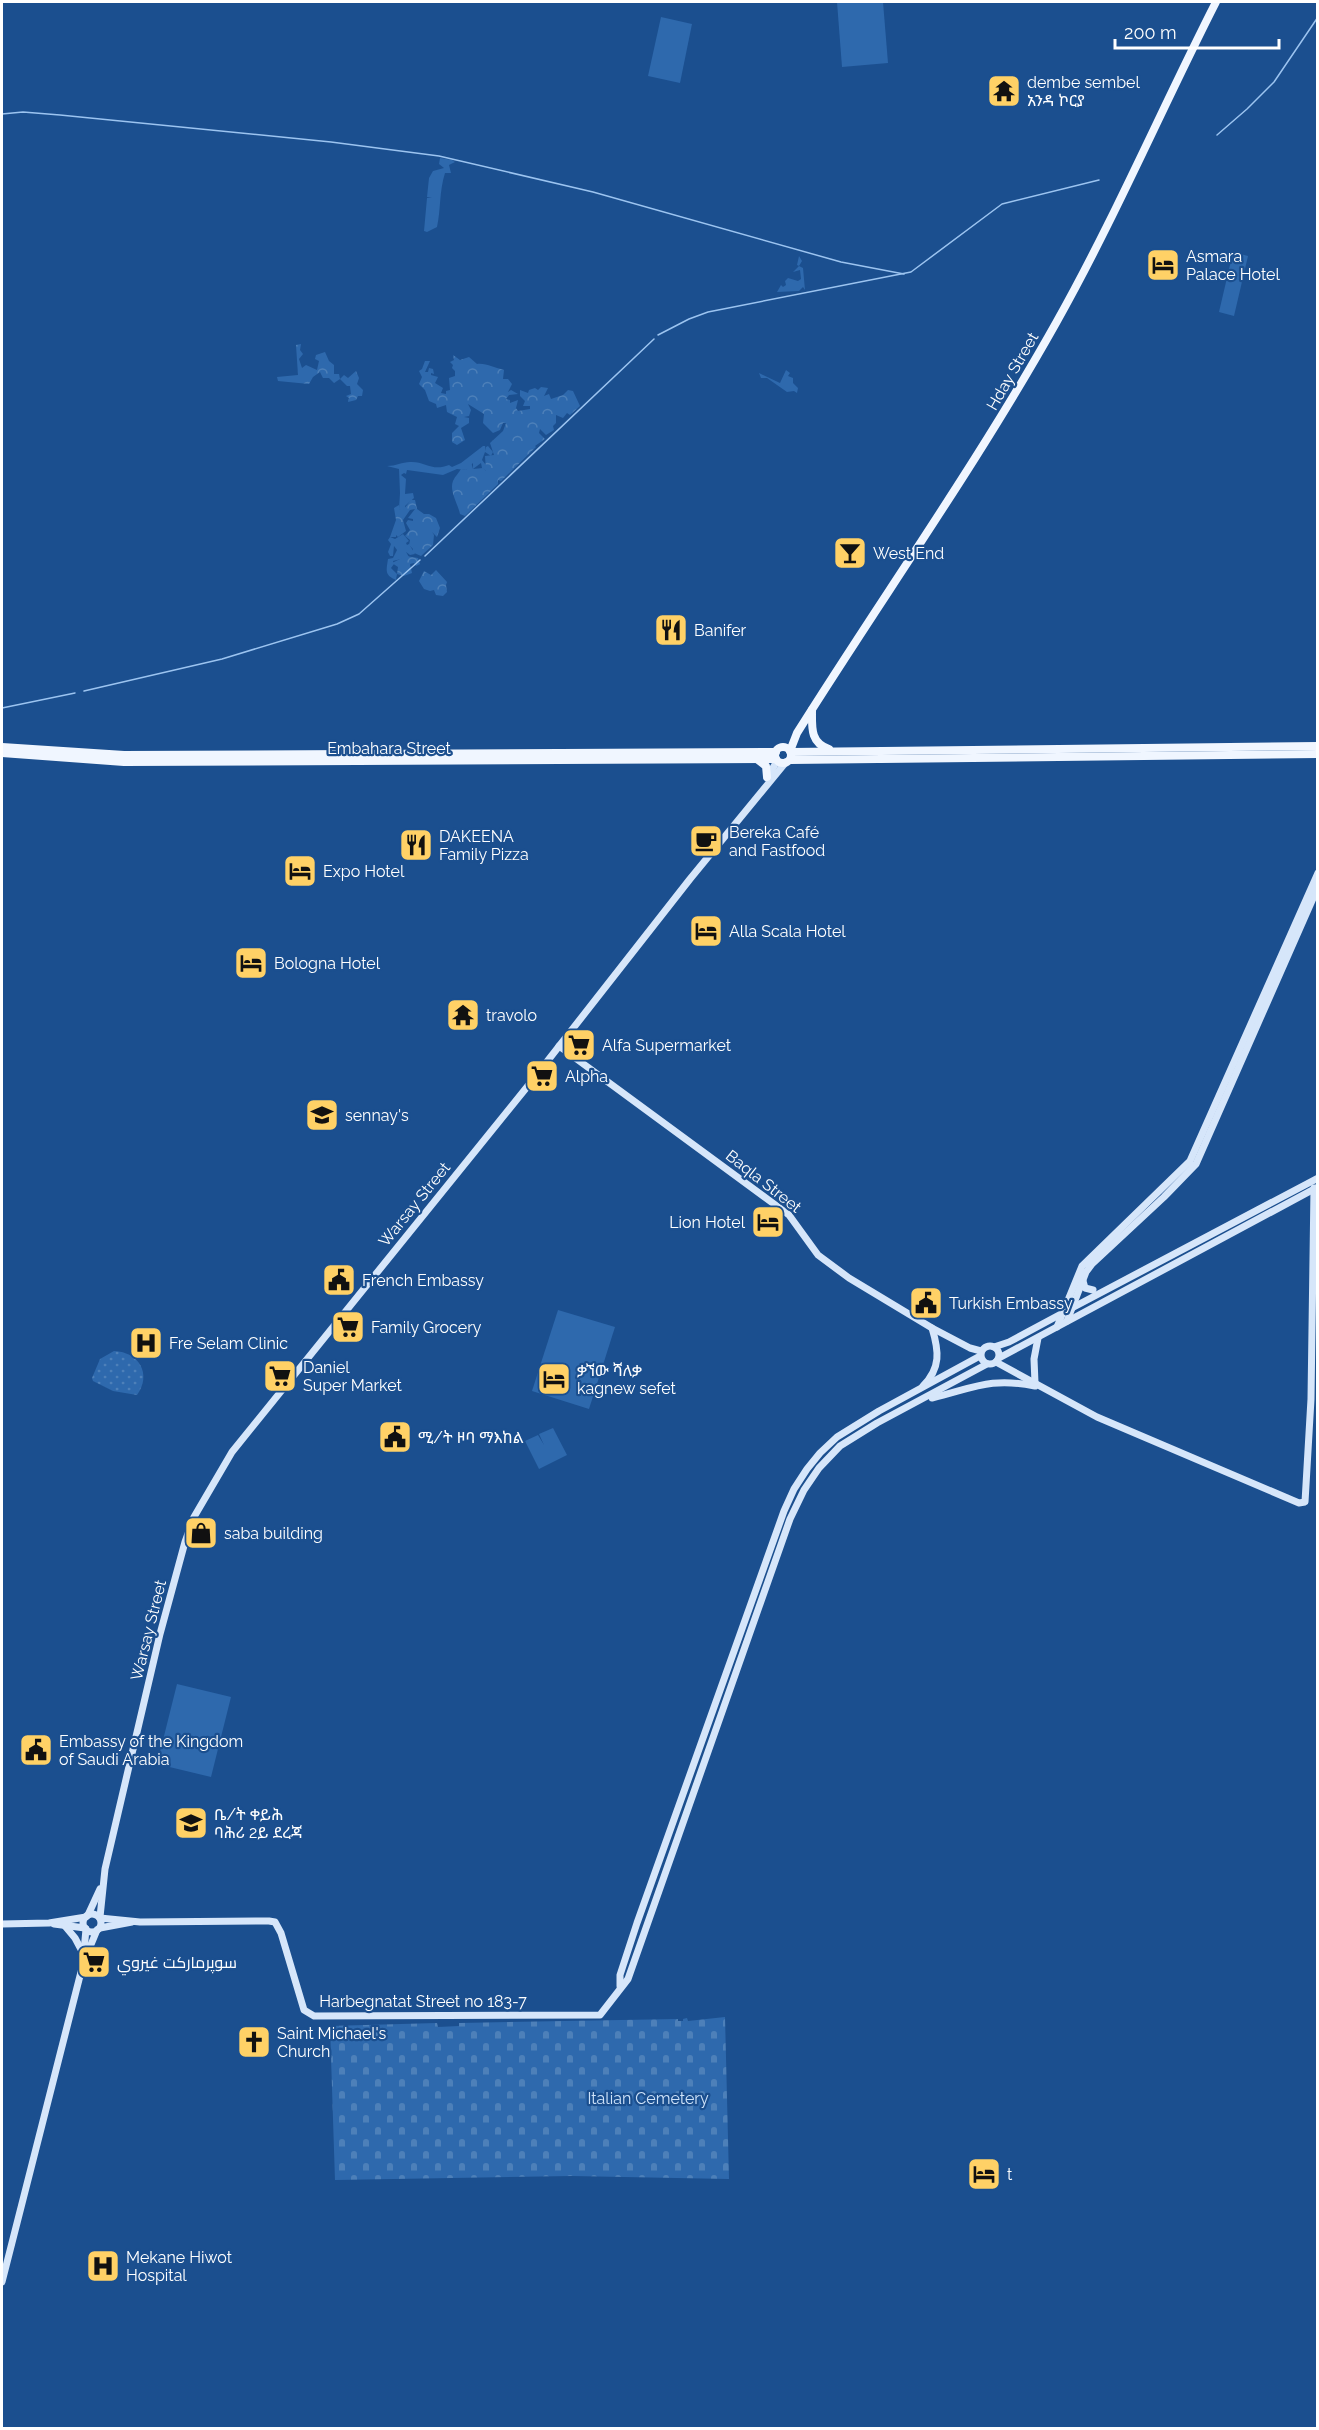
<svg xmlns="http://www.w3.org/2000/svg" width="1319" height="2430" font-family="Raleway,Cairo,'Noto Sans Ethiopic',sans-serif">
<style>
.grass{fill:#2e69ad}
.forest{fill:url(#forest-crowns)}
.cemetery{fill:url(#cemetery-stones)}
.garden{fill:url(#garden-dots)}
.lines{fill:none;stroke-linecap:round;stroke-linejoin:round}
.stream{stroke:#9cc4f0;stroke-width:1.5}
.secondary{stroke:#d6e6fa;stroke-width:7}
.primary{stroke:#f0f6ff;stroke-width:8}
.labels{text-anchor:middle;stroke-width:4.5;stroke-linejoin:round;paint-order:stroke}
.poi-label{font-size:16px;fill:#fff;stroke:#1b4f8f;text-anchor:start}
.street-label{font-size:16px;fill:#fff;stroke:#1b4f8f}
.park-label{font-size:16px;fill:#cfe3fa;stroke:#1b4f8f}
</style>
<defs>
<pattern id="forest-crowns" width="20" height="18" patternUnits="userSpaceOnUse" patternTransform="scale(1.5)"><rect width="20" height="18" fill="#2e69ad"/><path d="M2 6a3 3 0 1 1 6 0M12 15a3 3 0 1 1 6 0" fill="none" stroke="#4d80b9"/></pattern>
<pattern id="cemetery-stones" width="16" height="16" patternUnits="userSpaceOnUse" patternTransform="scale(1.5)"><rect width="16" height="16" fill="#2e69ad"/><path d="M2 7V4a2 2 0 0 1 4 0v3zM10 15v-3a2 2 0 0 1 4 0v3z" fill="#4d80b9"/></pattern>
<pattern id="garden-dots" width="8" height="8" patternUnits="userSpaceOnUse" patternTransform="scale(1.5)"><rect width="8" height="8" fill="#2e69ad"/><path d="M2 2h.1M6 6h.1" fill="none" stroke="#4d80b9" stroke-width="1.8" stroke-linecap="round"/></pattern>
</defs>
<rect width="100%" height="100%" fill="#1b4f8f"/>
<g class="grass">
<polygon points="837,2 883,2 888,63 842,67"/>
<polygon points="661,17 692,24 680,83 648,76"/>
<path d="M440,158l12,2 3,2 -6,3 2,8h-6c-6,19 -4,36 -8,54l-10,5 -3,-1 3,-33 5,-1h-5l2,-19 4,-7 11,-3 -5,-4z"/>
<polygon points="1233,252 1248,256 1234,316 1219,312"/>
<polygon points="799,256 802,261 799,266 803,268 805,290 803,287 799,291 777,292 781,285 783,287 786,285 785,281 788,278 798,281 801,279 800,270 793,272 799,266 797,265"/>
<polygon points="786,370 790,373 788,376 793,378 793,383 798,388 797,393 794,391 787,392 767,378 761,378 759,373 780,383"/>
<path d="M483,446h2l1,5v-4l2,-1 5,6 -2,4 -6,-4 -3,8 4,5v6l-4,-3 -1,-5 -8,6v-6l-7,7 -9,-1 -14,6 -36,-5 -1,4 -2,-1 -3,2 5,4 -1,15 8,-1 1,5 -9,8v3l-3,2 -3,-2 1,-16 -1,-24 -12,-3c9,0 15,-4 23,-4 15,-1 22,10 39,3l3,2 9,-4z"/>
<path d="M403,534l6,7 -3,2 1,2 2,-1 6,10 -5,1 -4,-3 3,5 -16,4 1,3 -3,4 6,6 -1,6c-11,-5 -10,-8 -8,-21l5,-1 4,-8 -3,-4 -1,10h-3l-2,-4 3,-8 -3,-4 2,-3 5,2z"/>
<polygon points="558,1310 615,1327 589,1409 532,1391"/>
<polygon points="553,1428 567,1455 539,1469 525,1441 538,1435 544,1445 539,1434"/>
<polygon points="177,1684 231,1697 211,1777 157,1764"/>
</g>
<g class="forest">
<polygon points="301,344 300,350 303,354 299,359 302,368 306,365 317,370 319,361 315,359 316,355 325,352 329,361 334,365 334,374 339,374 340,379 344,375 348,378 356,371 359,378 357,384 363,390 362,396 358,396 356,400 348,402 349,398 346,396 351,394 350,386 347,386 340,379 334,383 329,378 323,378 320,372 313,377 309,384 278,381 277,377 298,375 296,345"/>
<path d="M453,355l7,5 9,-3 8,7c9,-1 18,4 27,6l-1,9h5l4,5 -4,8 3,-2 7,4 -9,1 -3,4 4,1v3l8,-3 -2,8 2,3 12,-2v-3h-7l2,-5 -5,-5v-6l8,3 1,-3 6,-2 3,2 3,-3 7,1 -4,8 5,-2 2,5 12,-4 5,-5 5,1 7,15 -10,9 -3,-2 -4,5 -7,-3v8l-3,3 1,4 -8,5 -6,-6 -1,4 6,6 -10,7 1,1 -35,34 -3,-1v4l-33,32 -5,-2c-2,-10 -11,-23 -7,-33 2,-5 6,-8 8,-12l5,1 5,-8 2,7 10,-1 3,3 -1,-15 9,-1 -4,-12 13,-12 3,-8h-3l-3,7 -7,3 -10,-10 1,-9 -16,-10 3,6 -2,6 -5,1 5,1v5l-8,5 4,12 -8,5 -5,-3v-9l7,-7 -4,-2 2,-7 -10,-5 -1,-7 -9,3 -1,-4 -7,-3 -4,-11 -6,-6 3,-7 -3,-6 3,-2 3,-8h5l-5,11h3l1,-4 4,1 1,5 -3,-1v2l7,2 -3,6 8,5 -2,5 5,1v-3l4,-1 -1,-12 6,-2v-5l-3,-3 1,-3 -3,-3 4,-2z"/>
<polygon points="411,500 415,500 417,509 424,514 429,514 436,518 440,528 437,537 432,532 434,535 433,545 421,556 412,552 413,549 409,545 410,540 405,536 410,530 406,523 408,520 413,521 413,519 408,518 415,509 410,510 403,520 406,531 398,537 396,535 396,537 390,537 396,520 394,508 399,505 399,509 403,510"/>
<polygon points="406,556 418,558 420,564 416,566 414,563 410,564 412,573 404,576 397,574 398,567 392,563"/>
<polygon points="436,570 447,582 446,585 447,592 443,596 436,595 434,590 430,591 424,589 419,581 424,571 431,575"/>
</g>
<polygon class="cemetery" points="725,2017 729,2179 572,2176 335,2180 330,2026 437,2023 438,2027 459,2026 459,2023 678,2019 678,2021 683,2021 683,2019 687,2018 688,2021"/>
<path class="garden" d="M114,1351c25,1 38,23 23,44l-24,-4 -20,-10 -1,-3 8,-19z"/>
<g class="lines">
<g class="stream">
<polyline points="2,114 23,112 60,115 331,142 439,156 593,192 841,262 904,274"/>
<polyline points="1217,135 1247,109 1274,82 1318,17"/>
<polyline points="658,335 689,319 708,312 911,272 1002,204 1099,180"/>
<polyline points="425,556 654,339"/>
<polyline points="84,691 222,659 337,624 359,614 420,560"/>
<polyline points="2,708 75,693"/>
</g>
<g class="secondary">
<polyline points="767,778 777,761"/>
<polyline points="559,1046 789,1215 818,1255 849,1278 932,1328 970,1348 981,1351"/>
<polyline points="1083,1281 1085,1288 1093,1290"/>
<polyline points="1070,1309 1318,1178"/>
<polyline points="1067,1321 1086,1272 1092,1264 1164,1197 1196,1164 1318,887"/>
<polyline points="1057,1327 1082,1266 1190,1161 1318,873"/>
<circle cx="990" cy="1355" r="9"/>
<polyline points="994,1347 1009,1342 1061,1314"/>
<polyline points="999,1358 1316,1188"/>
<polyline points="996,1362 1097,1417 1299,1503 1305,1502 1311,1399 1314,1188"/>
<polyline points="1035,1383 1034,1359 1038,1338"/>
<path d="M923,1386c18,-18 16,-35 9,-58"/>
<path d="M932,1398c42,-10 58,-21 103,-12"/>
<circle cx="92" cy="1923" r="9"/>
<polyline points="88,1915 100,1889"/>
<polyline points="100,1917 105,1869 160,1634 185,1542 194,1517 232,1452 531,1082 690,879 786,762"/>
<polyline points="100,1918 140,1922 269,1921 275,1922 281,1933 304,2010 314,2016 600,2015 628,1979 790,1519 804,1490 819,1468 840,1446 877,1423 987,1364"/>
<polyline points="2,1924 49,1923 86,1917"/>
<polyline points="54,1924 85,1928"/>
<polyline points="65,1926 75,1938 83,1953"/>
<polyline points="100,1928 132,1922"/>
<polyline points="83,1962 86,1929"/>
<polyline points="620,1986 620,1975 637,1923 784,1511 794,1489 807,1469 820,1453 837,1437 879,1411 980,1356"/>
<polyline points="2,2282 83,1964 97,1930"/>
</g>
<g class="primary">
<path d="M812,710c0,17 -2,33 17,39"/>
<polyline points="2,747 124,755 776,752"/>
<circle cx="783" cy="755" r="8"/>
<path d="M790,751l7,-18c86,-137 180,-269 259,-410 59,-105 106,-215 160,-321"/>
<polyline points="791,752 1318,746"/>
<polyline points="2,753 124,762 776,759"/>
<polyline points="757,759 766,766 767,777"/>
<polyline points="790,760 1318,754"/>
</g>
</g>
<defs>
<symbol id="temple-square" viewBox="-11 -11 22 22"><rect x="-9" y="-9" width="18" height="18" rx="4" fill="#ffd166" stroke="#1b4f8f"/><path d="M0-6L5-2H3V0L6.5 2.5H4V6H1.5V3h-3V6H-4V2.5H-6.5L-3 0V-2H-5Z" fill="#111"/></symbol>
<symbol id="hotel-square" viewBox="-11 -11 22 22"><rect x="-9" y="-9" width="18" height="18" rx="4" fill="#ffd166" stroke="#1b4f8f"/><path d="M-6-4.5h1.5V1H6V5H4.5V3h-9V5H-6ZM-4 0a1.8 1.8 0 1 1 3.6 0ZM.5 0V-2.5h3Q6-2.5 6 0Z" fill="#111"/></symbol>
<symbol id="bar-square" viewBox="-11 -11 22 22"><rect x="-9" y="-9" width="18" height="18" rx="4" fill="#ffd166" stroke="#1b4f8f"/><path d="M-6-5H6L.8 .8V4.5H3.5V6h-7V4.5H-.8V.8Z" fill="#111"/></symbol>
<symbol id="restaurant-square" viewBox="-11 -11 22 22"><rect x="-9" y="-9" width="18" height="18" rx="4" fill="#ffd166" stroke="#1b4f8f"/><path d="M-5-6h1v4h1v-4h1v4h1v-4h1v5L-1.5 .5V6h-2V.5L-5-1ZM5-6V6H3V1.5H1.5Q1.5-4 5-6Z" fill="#111"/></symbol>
<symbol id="cafe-square" viewBox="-11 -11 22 22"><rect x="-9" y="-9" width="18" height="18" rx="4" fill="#ffd166" stroke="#1b4f8f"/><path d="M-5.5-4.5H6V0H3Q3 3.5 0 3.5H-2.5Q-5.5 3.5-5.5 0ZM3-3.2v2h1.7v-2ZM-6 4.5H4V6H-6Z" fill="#111"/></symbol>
<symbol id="supermarket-square" viewBox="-11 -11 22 22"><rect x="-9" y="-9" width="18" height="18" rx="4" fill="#ffd166" stroke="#1b4f8f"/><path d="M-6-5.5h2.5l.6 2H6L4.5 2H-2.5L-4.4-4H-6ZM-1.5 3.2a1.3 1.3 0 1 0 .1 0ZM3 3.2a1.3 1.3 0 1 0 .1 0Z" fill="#111"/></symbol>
<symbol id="school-square" viewBox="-11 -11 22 22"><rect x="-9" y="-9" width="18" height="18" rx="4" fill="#ffd166" stroke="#1b4f8f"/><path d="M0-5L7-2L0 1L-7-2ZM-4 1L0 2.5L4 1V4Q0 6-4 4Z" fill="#111"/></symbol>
<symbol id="civic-square" viewBox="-11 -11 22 22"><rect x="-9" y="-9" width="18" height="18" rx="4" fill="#ffd166" stroke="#1b4f8f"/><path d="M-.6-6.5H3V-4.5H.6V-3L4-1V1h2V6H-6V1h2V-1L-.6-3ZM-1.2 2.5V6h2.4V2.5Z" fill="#111"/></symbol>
<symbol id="hospital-square" viewBox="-11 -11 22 22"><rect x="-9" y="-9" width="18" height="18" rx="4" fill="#ffd166" stroke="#1b4f8f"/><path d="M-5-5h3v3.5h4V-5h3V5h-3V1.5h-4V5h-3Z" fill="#111"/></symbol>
<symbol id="shop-square" viewBox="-11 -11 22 22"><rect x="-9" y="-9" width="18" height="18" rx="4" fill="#ffd166" stroke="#1b4f8f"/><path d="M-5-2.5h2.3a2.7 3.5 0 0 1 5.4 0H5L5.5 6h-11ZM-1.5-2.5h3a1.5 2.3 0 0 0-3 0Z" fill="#111"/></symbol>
<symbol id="church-square" viewBox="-11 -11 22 22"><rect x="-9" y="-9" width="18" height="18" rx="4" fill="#ffd166" stroke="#1b4f8f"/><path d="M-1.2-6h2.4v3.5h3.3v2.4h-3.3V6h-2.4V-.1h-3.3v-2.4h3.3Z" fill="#111"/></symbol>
</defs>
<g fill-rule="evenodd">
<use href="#temple-square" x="985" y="72" width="38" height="38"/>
<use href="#hotel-square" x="1144" y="246" width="38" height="38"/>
<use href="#bar-square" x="831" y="534" width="38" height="38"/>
<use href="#restaurant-square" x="652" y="611" width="38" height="38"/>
<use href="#cafe-square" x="687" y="822" width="38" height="38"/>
<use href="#restaurant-square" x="397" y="826" width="38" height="38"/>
<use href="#hotel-square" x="281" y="852" width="38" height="38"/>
<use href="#hotel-square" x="687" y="912" width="38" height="38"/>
<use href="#hotel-square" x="232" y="944" width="38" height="38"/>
<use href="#temple-square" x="444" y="996" width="38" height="38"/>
<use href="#supermarket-square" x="560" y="1026" width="38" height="38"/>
<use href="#supermarket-square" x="523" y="1057" width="38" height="38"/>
<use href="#school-square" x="303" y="1096" width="38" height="38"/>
<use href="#hotel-square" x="749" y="1203" width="38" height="38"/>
<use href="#civic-square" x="320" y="1261" width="38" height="38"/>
<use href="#civic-square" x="907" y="1284" width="38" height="38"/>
<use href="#supermarket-square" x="329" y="1308" width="38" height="38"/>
<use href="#hospital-square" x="127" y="1324" width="38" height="38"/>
<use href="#supermarket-square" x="261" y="1357" width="38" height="38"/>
<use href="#hotel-square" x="535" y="1360" width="38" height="38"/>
<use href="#civic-square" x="376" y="1418" width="38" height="38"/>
<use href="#shop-square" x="182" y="1514" width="38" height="38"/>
<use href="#civic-square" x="17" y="1731" width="38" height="38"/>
<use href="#school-square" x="172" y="1804" width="38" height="38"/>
<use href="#supermarket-square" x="75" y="1943" width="38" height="38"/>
<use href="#church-square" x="235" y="2023" width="38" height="38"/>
<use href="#hotel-square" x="965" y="2155" width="38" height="38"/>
<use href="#hospital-square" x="84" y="2247" width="38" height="38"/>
</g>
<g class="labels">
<g class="poi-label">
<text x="1027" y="88">dembe sembel<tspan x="1027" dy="18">አንዳ ኮርያ</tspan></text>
<text x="1186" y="262">Asmara<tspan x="1186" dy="18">Palace Hotel</tspan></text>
<text x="873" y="559">West End</text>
<text x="694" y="636">Banifer</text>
<text x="729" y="838">Bereka Café<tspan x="729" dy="18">and Fastfood</tspan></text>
<text x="439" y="842">DAKEENA<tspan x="439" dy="18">Family Pizza</tspan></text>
<text x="323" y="877">Expo Hotel</text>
<text x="729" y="937">Alla Scala Hotel</text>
<text x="274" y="969">Bologna Hotel</text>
<text x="486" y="1021">travolo</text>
<text x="602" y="1051">Alfa Supermarket</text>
<text x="565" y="1082">Alpha</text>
<text x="345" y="1121">sennay's</text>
<text x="745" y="1228" text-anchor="end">Lion Hotel</text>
<text x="362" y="1286">French Embassy</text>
<text x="949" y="1309">Turkish Embassy</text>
<text x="371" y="1333">Family Grocery</text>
<text x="169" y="1349">Fre Selam Clinic</text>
<text x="303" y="1373">Daniel<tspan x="303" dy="18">Super Market</tspan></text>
<text x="577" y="1376">ቃኘው ሻለቃ<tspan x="577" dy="18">kagnew sefet</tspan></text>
<text x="418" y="1443">ሚ/ት ዞባ ማእከል</text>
<text x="224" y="1539">saba building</text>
<text x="59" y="1747">Embassy of the Kingdom<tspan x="59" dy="18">of Saudi Arabia</tspan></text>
<text x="214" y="1820">ቤ/ት ቀይሕ<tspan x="214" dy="18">ባሕሪ 2ይ ደረጃ</tspan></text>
<text x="117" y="1968">سوپرمارکت غيروي</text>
<text x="277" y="2039">Saint Michael's<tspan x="277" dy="18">Church</tspan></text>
<text x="1007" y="2180">t</text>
<text x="126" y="2263">Mekane Hiwot<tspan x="126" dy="18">Hospital</tspan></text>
</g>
<g class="street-label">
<text transform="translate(1012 371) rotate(-60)" y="6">Hday Street</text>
<text x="389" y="754">Embahara Street</text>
<text transform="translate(764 1181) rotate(38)" y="6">Baqla Street</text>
<text transform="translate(414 1204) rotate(-51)" y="6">Warsay Street</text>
<text transform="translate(148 1630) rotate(-76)" y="6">Warsay Street</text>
<text x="423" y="2007">Harbegnatat Street no 183-7</text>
</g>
<g class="park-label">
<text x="648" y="2104">Italian Cemetery</text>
</g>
</g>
<rect width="1319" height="2430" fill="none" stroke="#ffffff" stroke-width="6"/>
<path d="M1115 39v9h164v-9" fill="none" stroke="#ffffff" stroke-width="3"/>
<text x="1124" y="39" font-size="18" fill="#ffffff" stroke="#1b4f8f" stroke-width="4.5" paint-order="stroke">200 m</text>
</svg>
